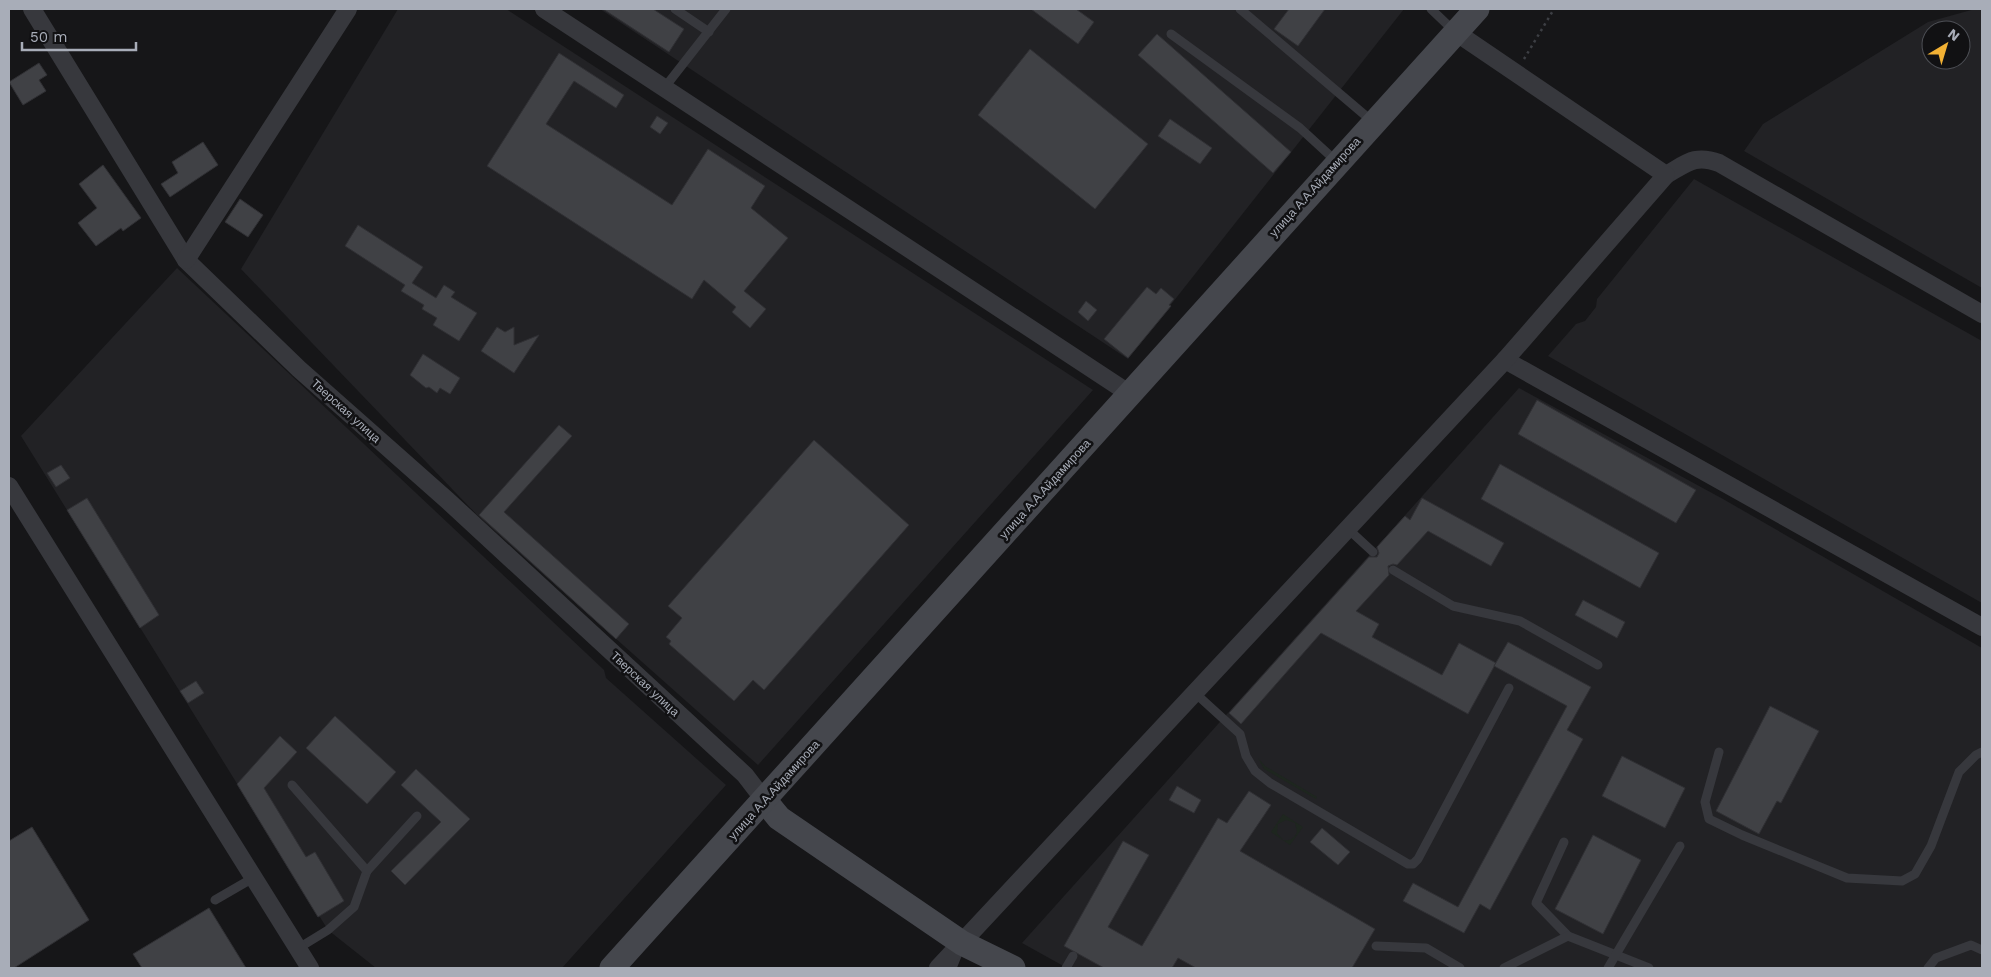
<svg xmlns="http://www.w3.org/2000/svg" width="1991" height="977" font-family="'Work Sans',sans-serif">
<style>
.built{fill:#222225;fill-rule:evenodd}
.green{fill:#1e261f;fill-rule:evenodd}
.building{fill:#404145;stroke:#303034}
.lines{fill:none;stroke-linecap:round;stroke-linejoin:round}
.path{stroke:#3d3f44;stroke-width:2.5;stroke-dasharray:2.5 4;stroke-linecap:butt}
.lane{stroke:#37383d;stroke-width:9}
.street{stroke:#37383d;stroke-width:18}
.secondary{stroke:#45474d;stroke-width:25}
.labels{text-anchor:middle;stroke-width:5;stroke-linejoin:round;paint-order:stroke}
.street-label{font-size:12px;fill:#a8adb8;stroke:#111113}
</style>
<rect width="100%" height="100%" fill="#161618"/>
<g class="built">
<polygon points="398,9 506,9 1093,390 758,765 478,516 241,269"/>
<polygon points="600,9 1404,9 1128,359"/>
<path d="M1975,9l7,1v278l-238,-137 19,-27 165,-102zM1931,30h30v30h-30z"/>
<polygon points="1694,179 1982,341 1982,603 1548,356 1576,324 1585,321 1596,307 1597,299"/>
<polygon points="177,268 604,670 606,678 726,785 562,968 376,968 328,930 21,436"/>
<polygon points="1519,388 1723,499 1982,648 1982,968 1067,968 1022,943"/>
</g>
<g class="green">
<polygon points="1258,758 1265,766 1317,797 1316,799 1264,769"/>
<path d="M1283,814l20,13 -13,18 -19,-13zM1286,820l9,3 2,9c-3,7 -7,9 -14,8l-6,-7 1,-9z"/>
</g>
<g class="building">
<polygon points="603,9 653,9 684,29 669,52"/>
<polygon points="1031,9 1076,9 1094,22 1078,44"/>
<polygon points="1289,9 1325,9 1298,46 1274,29"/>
<polygon points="1157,34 1291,152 1273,173 1138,55"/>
<polygon points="1030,49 1148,144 1095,209 978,115"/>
<polygon points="559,53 624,95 616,108 574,81 546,124 672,205 708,149 765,186 751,208 788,238 744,291 766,309 750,328 732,312 736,307 704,280 692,299 487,166"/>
<polygon points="39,63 47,75 39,80 46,91 23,105 9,82"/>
<polygon points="657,116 668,123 660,134 650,127"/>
<polygon points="1170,119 1212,148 1200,164 1158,136"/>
<polygon points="203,142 218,165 170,197 161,184 178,173 172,162"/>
<polygon points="103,165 141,218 123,231 121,228 96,246 78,223 97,208 79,184"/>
<polygon points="240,199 263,215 248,237 225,222"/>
<polygon points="358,225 423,267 412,283 436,298 444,285 455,292 451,297 477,313 459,341 433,325 437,318 422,309 424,305 401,291 405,285 345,246"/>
<polygon points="1147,287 1156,294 1161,288 1174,299 1169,305 1171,306 1128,358 1104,339"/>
<polygon points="1086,301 1097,310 1088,321 1078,312"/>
<polygon points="497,327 505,332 514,327 514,345 539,335 514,373 481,351"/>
<polygon points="423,354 460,378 450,394 440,388 437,393 429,387 426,388 410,375"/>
<polygon points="1537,400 1696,490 1676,523 1518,434"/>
<polygon points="559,425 572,436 504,512 629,624 616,639 479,515"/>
<polygon points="814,440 909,525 764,690 753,680 734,701 669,644 671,641 666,637 682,618 668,606"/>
<polygon points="1500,464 1659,553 1640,588 1481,499"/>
<polygon points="61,465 70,478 56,487 47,473"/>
<polygon points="87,498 159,615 140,628 67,510"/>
<polygon points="1422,498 1504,543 1491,566 1428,531 1397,565 1393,564 1388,566 1389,575 1356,611 1379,624 1372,637 1442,675 1459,643 1496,663 1468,714 1321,633 1241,724 1229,713 1369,557 1377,557 1379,553 1377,547 1405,516 1410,520"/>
<polygon points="1583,600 1625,622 1617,638 1575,615"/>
<polygon points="1508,642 1591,687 1567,730 1583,739 1490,910 1480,904 1464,933 1403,901 1413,883 1458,907 1567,706 1494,666"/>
<polygon points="196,681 204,693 188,703 180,691"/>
<polygon points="1770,706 1819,731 1781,803 1777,801 1759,834 1716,811"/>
<polygon points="335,716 396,772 367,804 306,748"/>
<polygon points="280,736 297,752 264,788 306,857 315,852 344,901 318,917 237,784"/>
<polygon points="1622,756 1685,788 1665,828 1602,796"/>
<polygon points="416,769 470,819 405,885 391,871 441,822 401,785"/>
<polygon points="1177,786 1201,800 1194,813 1169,800"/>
<polygon points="1249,791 1271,805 1240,851 1375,929 1352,968 1196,968 1178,958 1172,968 1104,968 1064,946 1123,841 1149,855 1108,927 1142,946 1218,818 1227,823"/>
<polygon points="32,827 89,920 14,968 9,968 9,841"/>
<polygon points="1322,828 1350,852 1338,865 1310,842"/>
<polygon points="1593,835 1641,860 1603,934 1555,909"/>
<polygon points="209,908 246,968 142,968 133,954"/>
</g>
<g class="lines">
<polyline class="path" points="1524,59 1554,9"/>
<g class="lane">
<polyline points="675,9 709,32"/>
<polyline points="1240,9 1373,122"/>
<polyline points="1431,9 1454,31"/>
<polyline points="1171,34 1300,128 1337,162"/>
<polyline points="665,87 726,9"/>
<polyline points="1348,529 1373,552"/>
<polyline points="1393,570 1453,606 1520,621 1598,665"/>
<polyline points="1195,693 1240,734 1246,756 1255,771 1270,783 1408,864 1413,864 1418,859 1509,688"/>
<polyline points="1719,752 1705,802 1709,819 1742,835 1847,878 1902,881 1915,874 1931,846 1959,772 1976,755 1982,752"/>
<polyline points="292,785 367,871 354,907 328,930 297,949"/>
<polyline points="1564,842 1536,903 1568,936"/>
<polyline points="367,871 417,816"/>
<polyline points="215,900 253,878"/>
<polyline points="1376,946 1426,948 1460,968"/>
<polyline points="952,968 958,953"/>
<polyline points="1066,968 1073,956"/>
<polyline points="1504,968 1568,936 1649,968"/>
<polyline points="1608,968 1680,846"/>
<polyline points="1928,968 1936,958 1971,945 1982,950"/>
</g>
<g class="street">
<polyline points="32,9 186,260 299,369 447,500 745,775 765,801"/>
<polyline points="544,9 1130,394"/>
<path d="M1666,175c21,-12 29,-21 53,-12l263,151"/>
<polyline points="186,260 348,9"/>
<polyline points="1505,360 1982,627"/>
<polyline points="9,486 310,968"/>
<polyline points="938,968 1505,360 1666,175 1454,31"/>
</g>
<g class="secondary">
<polyline points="765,801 779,818 962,943 1013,968"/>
<polyline points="612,968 1477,9"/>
</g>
</g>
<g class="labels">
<g class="street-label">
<text transform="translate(1315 187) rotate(-48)" y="4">улица А.А.Айдамирова</text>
<text transform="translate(346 411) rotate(42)" y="4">Тверская улица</text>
<text transform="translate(1045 489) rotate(-48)" y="4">улица А.А.Айдамирова</text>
<text transform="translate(645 684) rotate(43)" y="4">Тверская улица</text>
<text transform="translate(774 790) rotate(-48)" y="4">улица А.А.Айдамирова</text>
</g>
</g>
<rect width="1991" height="977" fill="none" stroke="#a8adb8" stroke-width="20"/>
<g transform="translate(1946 45) rotate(38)"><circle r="24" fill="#111113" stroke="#4d4f55"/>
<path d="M0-4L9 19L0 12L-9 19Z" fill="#f2b134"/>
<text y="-8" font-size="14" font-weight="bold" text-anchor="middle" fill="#a8adb8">N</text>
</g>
<path d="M22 42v8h114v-8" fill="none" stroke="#a8adb8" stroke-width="2.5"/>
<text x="30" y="42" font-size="15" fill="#a8adb8" stroke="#111113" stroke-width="4" paint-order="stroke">50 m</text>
</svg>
